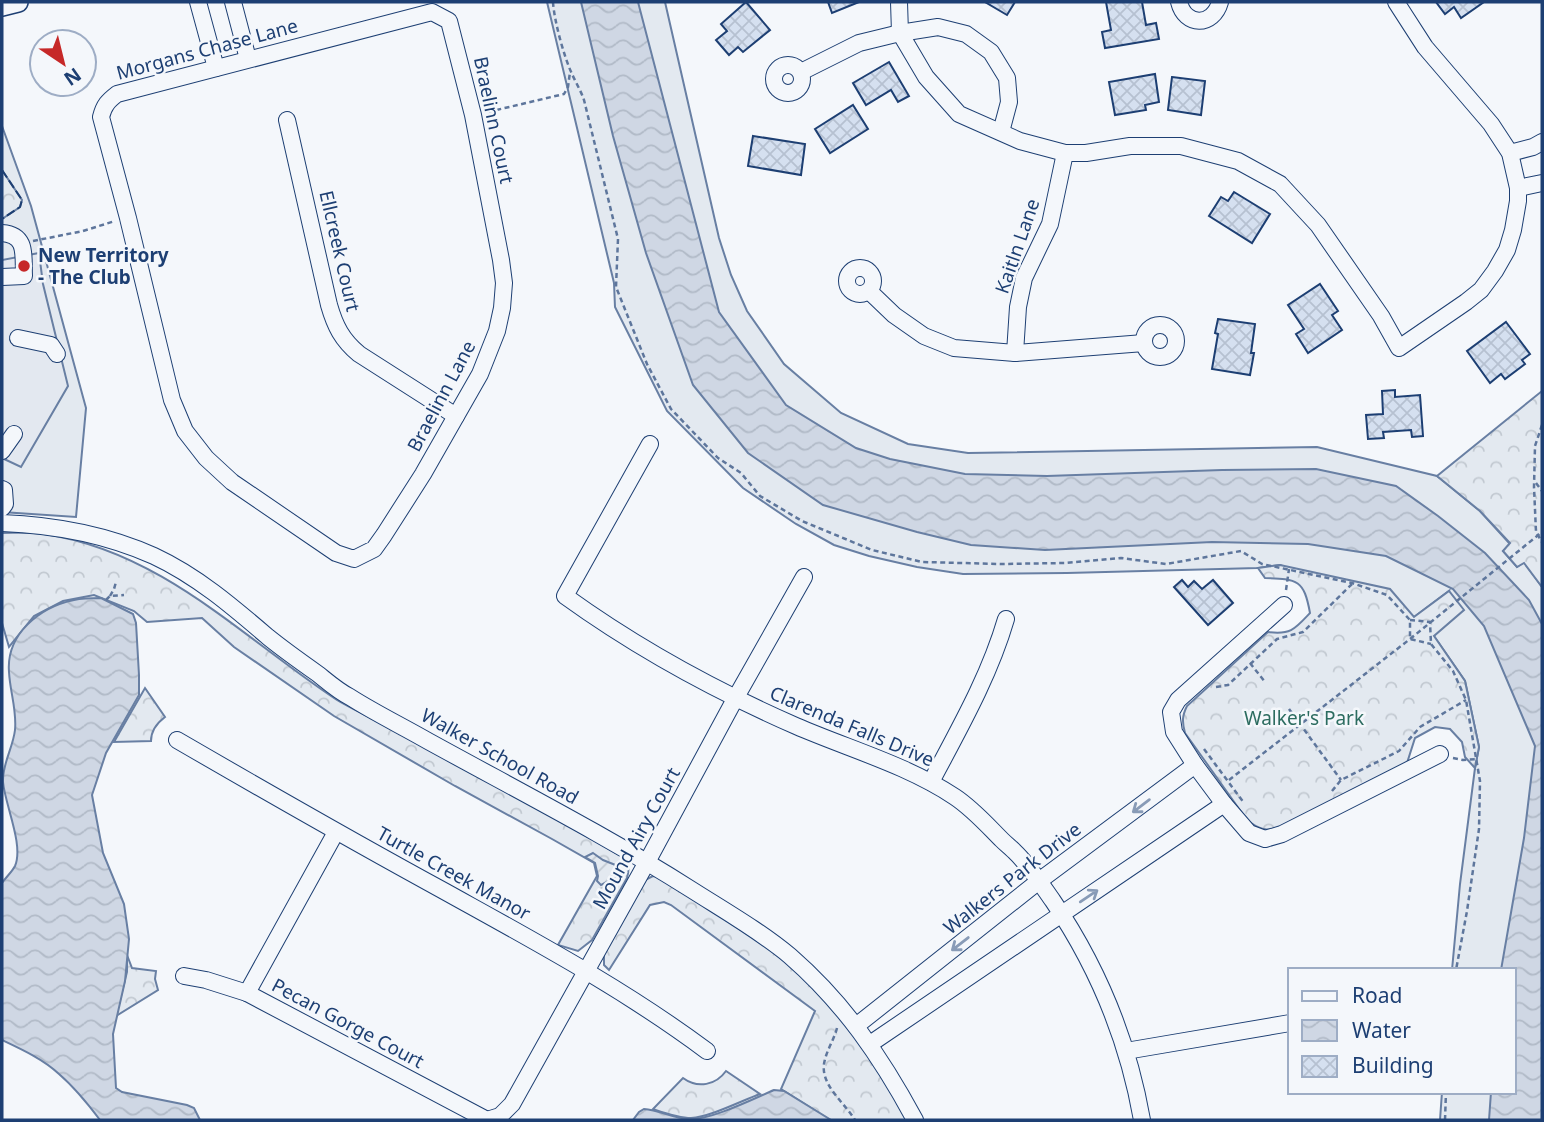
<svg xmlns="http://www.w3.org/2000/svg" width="1544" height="1122" font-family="'Noto Sans',sans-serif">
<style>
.grass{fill:#e3e9f0;stroke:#687fa3;stroke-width:2}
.forest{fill:url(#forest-crowns);stroke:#687fa3;stroke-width:2}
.garden{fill:url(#garden-furrows);stroke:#687fa3;stroke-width:2}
.parking{fill:#e3e8f0;stroke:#687fa3;stroke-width:2}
.water{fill:url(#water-waves);stroke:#687fa3;stroke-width:2}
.building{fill:url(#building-cross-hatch);stroke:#1d3f73;stroke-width:2}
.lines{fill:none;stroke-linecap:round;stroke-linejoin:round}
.minor-casing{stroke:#1d3f73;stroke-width:18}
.major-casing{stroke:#1d3f73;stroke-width:22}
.path{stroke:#5e769c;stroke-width:2.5;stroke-dasharray:5 3.5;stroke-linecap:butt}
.minor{stroke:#f4f7fb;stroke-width:16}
.major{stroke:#f4f7fb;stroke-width:19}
.fence{stroke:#1d3f73;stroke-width:2;stroke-dasharray:9 3.5;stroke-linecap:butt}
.oneway{stroke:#889bb7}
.poi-dot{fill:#c62828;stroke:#f4f7fb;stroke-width:2.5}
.labels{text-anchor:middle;stroke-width:5;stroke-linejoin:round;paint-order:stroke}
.street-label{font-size:19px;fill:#1d3f73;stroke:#f4f7fb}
.poi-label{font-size:19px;font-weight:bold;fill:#1d3f73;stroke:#f4f7fb;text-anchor:start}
.park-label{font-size:19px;fill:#2c6c60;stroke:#f4f7fb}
</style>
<defs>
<pattern id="forest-crowns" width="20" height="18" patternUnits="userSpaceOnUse" patternTransform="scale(1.75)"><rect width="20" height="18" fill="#e3e9f0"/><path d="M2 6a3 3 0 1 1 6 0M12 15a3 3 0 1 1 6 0" fill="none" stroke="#c2c9d1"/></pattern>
<pattern id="garden-furrows" width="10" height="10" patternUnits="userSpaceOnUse" patternTransform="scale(1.75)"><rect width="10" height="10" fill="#e3e9f0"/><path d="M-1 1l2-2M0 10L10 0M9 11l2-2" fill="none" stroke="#c2c9d1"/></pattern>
<pattern id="water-waves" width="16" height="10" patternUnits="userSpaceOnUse" patternTransform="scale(1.75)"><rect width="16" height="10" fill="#cfd7e4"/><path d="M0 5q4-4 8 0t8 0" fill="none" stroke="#b1bac7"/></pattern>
<pattern id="building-cross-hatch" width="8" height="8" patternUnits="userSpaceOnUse" patternTransform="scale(1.75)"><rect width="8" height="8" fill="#d5e0f0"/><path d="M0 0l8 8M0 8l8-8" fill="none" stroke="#b6c1d1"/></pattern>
</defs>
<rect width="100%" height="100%" fill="#f4f7fb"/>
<g class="grass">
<polygon points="547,2 665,2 719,238 731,275 747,311 784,364 841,413 908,444 968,453 1317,447 1437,476 1480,511 1510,544 1503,551 1517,567 1524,562 1542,587 1542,1120 1440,1120 1442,1092 1514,1092 1514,970 1452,970 1460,884 1475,768 1479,747 1465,681 1434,636 1449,591 1414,617 1280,565 1258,568 1067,573 963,574 917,567 869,556 834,545 796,524 743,488 667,411 615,307 614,283"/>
<polygon points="2,126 31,206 86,408 76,517 2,512"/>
</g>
<g class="forest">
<polygon points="2,170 22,200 20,207 2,219"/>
<polygon points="1542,391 1542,587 1524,563 1517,567 1503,551 1510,543 1480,511 1437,476"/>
<path d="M2,533c14,0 28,-1 42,1 117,17 199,104 293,166 25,15 55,27 80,42 70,38 140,76 209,117 4,6 3,12 1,19l-35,62 -14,11 -20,-6 39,-69 -3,-13 -42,-24 -97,-53 -121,-70 -100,-69 -32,-29 -55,4 -13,-11 -40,-16 -31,6 -29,15 -25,31 -7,-24z"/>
<path d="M1280,565l110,24 24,28 35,-26 15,19 -30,26 31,45 14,66 -4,21 -10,-11 -3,-15 -12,-13 -15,-2 -20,11 -8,25 -127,66c-14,2 -22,0 -33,-9l-62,-87c-3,-11 -3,-17 2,-27l81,-74c23,3 27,-3 42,-19 -6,-33 -12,-34 -45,-35l-7,-10z"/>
<path d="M145,688l20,29c-8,6 -14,14 -14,24l-37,1z"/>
<polygon points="653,876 661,877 745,928 828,995 910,1120 830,1120 781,1089 815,1011 671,905 664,902 650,905 609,970 604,965 604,953 645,880"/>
<polygon points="127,955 132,968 156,971 155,979 158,990 116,1016 127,972"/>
<path d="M726,1071l34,23c-19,7 -50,23 -69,24 -12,0 -26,-5 -38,-9l30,-31c15,11 33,7 43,-7z"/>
</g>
<polygon class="garden" points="593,853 603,860 618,866 619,871 615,878 601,885 597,881 598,876 595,863 585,857"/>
<polygon class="parking" points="39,253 43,284 68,386 21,467 2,458 2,260"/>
<g class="water">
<polygon points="581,2 638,2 719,312 786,405 856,448 890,459 965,474 1047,476 1222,470 1316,469 1396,486 1438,516 1485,553 1529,600 1542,624 1542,1120 1489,1120 1491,1092 1514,1092 1514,970 1501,970 1524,838 1535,746 1484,626 1453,589 1386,556 1308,544 1212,542 1045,550 971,545 917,532 823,505 748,453 693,385 646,253 613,136"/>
<path d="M101,598l32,16 3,9 3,52v20l-33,58 -14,42 11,58 21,51 5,35 -4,42 -12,53 3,54 6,4 65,13 7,3 6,12h-100c-12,-16 -26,-33 -41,-46 -16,-15 -38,-25 -57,-34v-157c4,-6 10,-11 13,-17 9,-21 -10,-61 -12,-84 -1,-18 10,-34 12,-52 2,-20 -5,-38 -6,-58 -3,-38 31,-65 65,-72 9,-2 18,-2 27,-2z"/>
<path d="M774,1090l10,1 47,29h-198l6,-8 5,-3c15,1 29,9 44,10 21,2 65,-20 86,-29z"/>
</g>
<g class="building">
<polygon points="746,2 770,30 743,52 738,47 729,55 716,40 727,31 721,24"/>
<polygon points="828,2 859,2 832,13"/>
<polygon points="985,2 1015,2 1007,15"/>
<polygon points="1106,2 1142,2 1146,25 1156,23 1159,39 1105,48 1102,32 1111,30"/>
<polygon points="1436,2 1484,2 1461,18 1454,7 1445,14"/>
<polygon points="889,62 909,96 898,102 891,90 866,105 853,83"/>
<polygon points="1155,74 1159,102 1145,105 1146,110 1115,115 1109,82"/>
<polygon points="1172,77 1205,81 1201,115 1168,110"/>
<polygon points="853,105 868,129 830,153 815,129"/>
<polygon points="753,136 805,144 801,175 748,166"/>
<polygon points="1234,192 1270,214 1252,243 1209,216 1221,197 1228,201"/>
<polygon points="1320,284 1338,311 1332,315 1342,330 1308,353 1296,334 1304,329 1288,305"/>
<polygon points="1218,319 1255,324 1251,353 1254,353 1250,375 1212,369 1218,334 1215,333"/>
<polygon points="1506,322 1530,354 1522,360 1525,364 1505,379 1501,374 1490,383 1467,351"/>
<polygon points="1395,390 1395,397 1420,395 1423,436 1412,437 1411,430 1383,432 1384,438 1368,439 1366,415 1383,414 1382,391"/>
<polygon points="1182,580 1188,587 1194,581 1202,589 1213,580 1233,603 1208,625 1174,587"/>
</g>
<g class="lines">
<defs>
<g id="minor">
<polyline points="198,2 216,68"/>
<polyline points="233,2 248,59"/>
<polyline points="899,2 900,33 926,77 959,114 1020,141 1065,153 1086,153 1130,146 1181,146 1238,161 1280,184 1318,225 1381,316 1399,348 1466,302 1481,290 1495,271 1507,250 1513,230 1518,201 1518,188 1510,153 1491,124 1425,47 1396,2"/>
<path d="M1179,2c6,25 34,25 41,0"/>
<path d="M432,12l17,9 24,94 28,145 3,23 -2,25 -5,23 -17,43 -57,100 -39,61 -10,14 -20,10 -18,-6 -104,-71 -26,-24 -21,-27 -13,-31 -44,-182 -27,-101c3,-12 7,-16 16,-23z"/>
<circle cx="788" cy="79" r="14"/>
<polyline points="801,72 859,43 900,33 938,27 966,34 991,52 1007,78 1009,102 1001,132"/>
<path d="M287,120l42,185c6,21 13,35 30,49l97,62"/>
<polyline points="1510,153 1533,147 1542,142"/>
<polyline points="1518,188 1542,183"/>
<path d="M2,233c26,2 21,23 22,43l-22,1"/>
<circle cx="860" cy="281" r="13"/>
<polyline points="869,291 894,315 924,336 954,348 1015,353 1144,343"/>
<circle cx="1160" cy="341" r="16"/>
<polyline points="18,338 51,345 57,354"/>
<polyline points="1015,353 1018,307 1024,278 1050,224 1065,153"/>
<path d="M650,444l-85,152c72,52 151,95 231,130 53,23 111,39 159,71 18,12 32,28 47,43 4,4 8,7 12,11 15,14 27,33 39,50 46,68 75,139 89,219"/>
<polyline points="2,451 14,434"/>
<polyline points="2,489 4,490 5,504 2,508"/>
<path d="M2,523c53,2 103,11 152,33 43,20 79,51 114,81 16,13 33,25 50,37 10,8 20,17 32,23 25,16 52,29 78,44 89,49 179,95 264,149 33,21 68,41 98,66 54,47 91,101 125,164"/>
<polyline points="1284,605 1178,700 1171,712 1174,732 1195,765 1224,804 1249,833 1265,839 1282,834 1440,754"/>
<path d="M177,740c88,51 177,102 267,151 90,50 180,98 263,160"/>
<path d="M931,782c28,-53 58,-105 75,-163"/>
<polyline points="184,976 206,980 247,993 487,1120"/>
<polyline points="247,993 336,832"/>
<polyline points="856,1026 1039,881 1195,765"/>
<polyline points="870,1044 1224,804"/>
<polyline points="1126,1051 1290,1023"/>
<polyline points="487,1120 500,1116 512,1104 647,862 735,699 804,577"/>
</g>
<polyline id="major" points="2,6 18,2"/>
</defs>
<use href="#minor" class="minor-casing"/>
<use href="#major" class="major-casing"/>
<g class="path">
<path d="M553,2c1,18 11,55 19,72 4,9 9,17 12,26l34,139 -2,48 31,77 24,45 47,49 23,15 19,23 42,25 70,29 50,12 79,2 64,-1 56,-5 45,6 75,-13 21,13 90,19 35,12 23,25v19l21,5"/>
<polyline points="488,112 564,94 568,87 570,72"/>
<polyline points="33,241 83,231 115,221"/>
<polyline points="1542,425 1535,446 1534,487 1536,532 1542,542"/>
<polyline points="1536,483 1542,491"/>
<polyline points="1286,590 1289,569"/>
<polyline points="110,596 114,589 116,582"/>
<polyline points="106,600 110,596 124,595"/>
<polyline points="1410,620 1430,622 1431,644 1453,671 1466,700 1480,781 1479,829 1467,911 1456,970"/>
<polyline points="1250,663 1265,682"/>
<polyline points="1216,687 1228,685 1277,639 1303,632 1352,584"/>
<polyline points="1289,709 1341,780"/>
<polyline points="1204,749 1244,803"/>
<polyline points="1453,758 1463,760 1477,759"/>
<polyline points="1229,780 1410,639 1542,532"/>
<polyline points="1332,791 1341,780 1399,751 1420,727 1466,700"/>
<path d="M837,1028c-3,12 -11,23 -13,36 -3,22 21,39 31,56"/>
<polyline points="1445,1120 1446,1092"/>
</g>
<use href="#minor" class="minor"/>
<use href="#major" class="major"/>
<polyline class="fence" points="2,170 22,200 20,207 2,219"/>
</g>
<defs><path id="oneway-shaft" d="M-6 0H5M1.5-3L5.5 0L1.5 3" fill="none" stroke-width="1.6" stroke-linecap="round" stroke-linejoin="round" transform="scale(1.75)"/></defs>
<g class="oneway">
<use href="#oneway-shaft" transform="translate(1141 806) rotate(143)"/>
<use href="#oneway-shaft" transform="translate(1089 896) rotate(-34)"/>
<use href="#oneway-shaft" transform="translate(960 944) rotate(142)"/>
</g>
<circle class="poi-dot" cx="24" cy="266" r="7"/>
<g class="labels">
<g class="street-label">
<text transform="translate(207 49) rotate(-15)" y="7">Morgans Chase Lane</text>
<text transform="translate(494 120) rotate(78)" y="7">Braelinn Court</text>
<text transform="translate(1017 246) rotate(-71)" y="7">Kaitln Lane</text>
<text transform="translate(340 251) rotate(77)" y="7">Ellcreek Court</text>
<text transform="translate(441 396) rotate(-62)" y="7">Braelinn Lane</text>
<text transform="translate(852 726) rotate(23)" y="7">Clarenda Falls Drive</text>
<text transform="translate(500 756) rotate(29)" y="7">Walker School Road</text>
<text transform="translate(636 838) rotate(-61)" y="7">Mound Airy Court</text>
<text transform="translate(454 873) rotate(29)" y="7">Turtle Creek Manor</text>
<text transform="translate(1012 878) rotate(-38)" y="7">Walkers Park Drive</text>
<text transform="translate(348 1023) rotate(28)" y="7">Pecan Gorge Court</text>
</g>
<g class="poi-label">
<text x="38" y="262">New Territory<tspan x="38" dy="22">- The Club</tspan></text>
</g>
<g class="park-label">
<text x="1304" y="725">Walker's Park</text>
</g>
</g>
<rect width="1544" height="1122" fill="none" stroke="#1d3f73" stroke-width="7"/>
<rect x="1288" y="968" width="228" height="126" fill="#f4f7fb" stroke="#9eadc5" stroke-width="2"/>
<rect x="1302" y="991" width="35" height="10" fill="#f4f7fb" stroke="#9eadc5" stroke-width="2"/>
<text x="1352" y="1003" font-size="21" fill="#1d3f73">Road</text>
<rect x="1302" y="1020" width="35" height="21" fill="url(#water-waves)" stroke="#9eadc5" stroke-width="2"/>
<text x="1352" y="1038" font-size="21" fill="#1d3f73">Water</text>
<rect x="1302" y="1056" width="35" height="21" fill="url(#building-cross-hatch)" stroke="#9eadc5" stroke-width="2"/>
<text x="1352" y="1073" font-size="21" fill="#1d3f73">Building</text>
<g transform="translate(63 63) rotate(145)"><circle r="33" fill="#f4f7fb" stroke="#9eadc5" stroke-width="2"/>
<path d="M0-5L12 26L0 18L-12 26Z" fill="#c62828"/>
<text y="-10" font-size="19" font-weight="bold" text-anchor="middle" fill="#1d3f73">N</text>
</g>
</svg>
